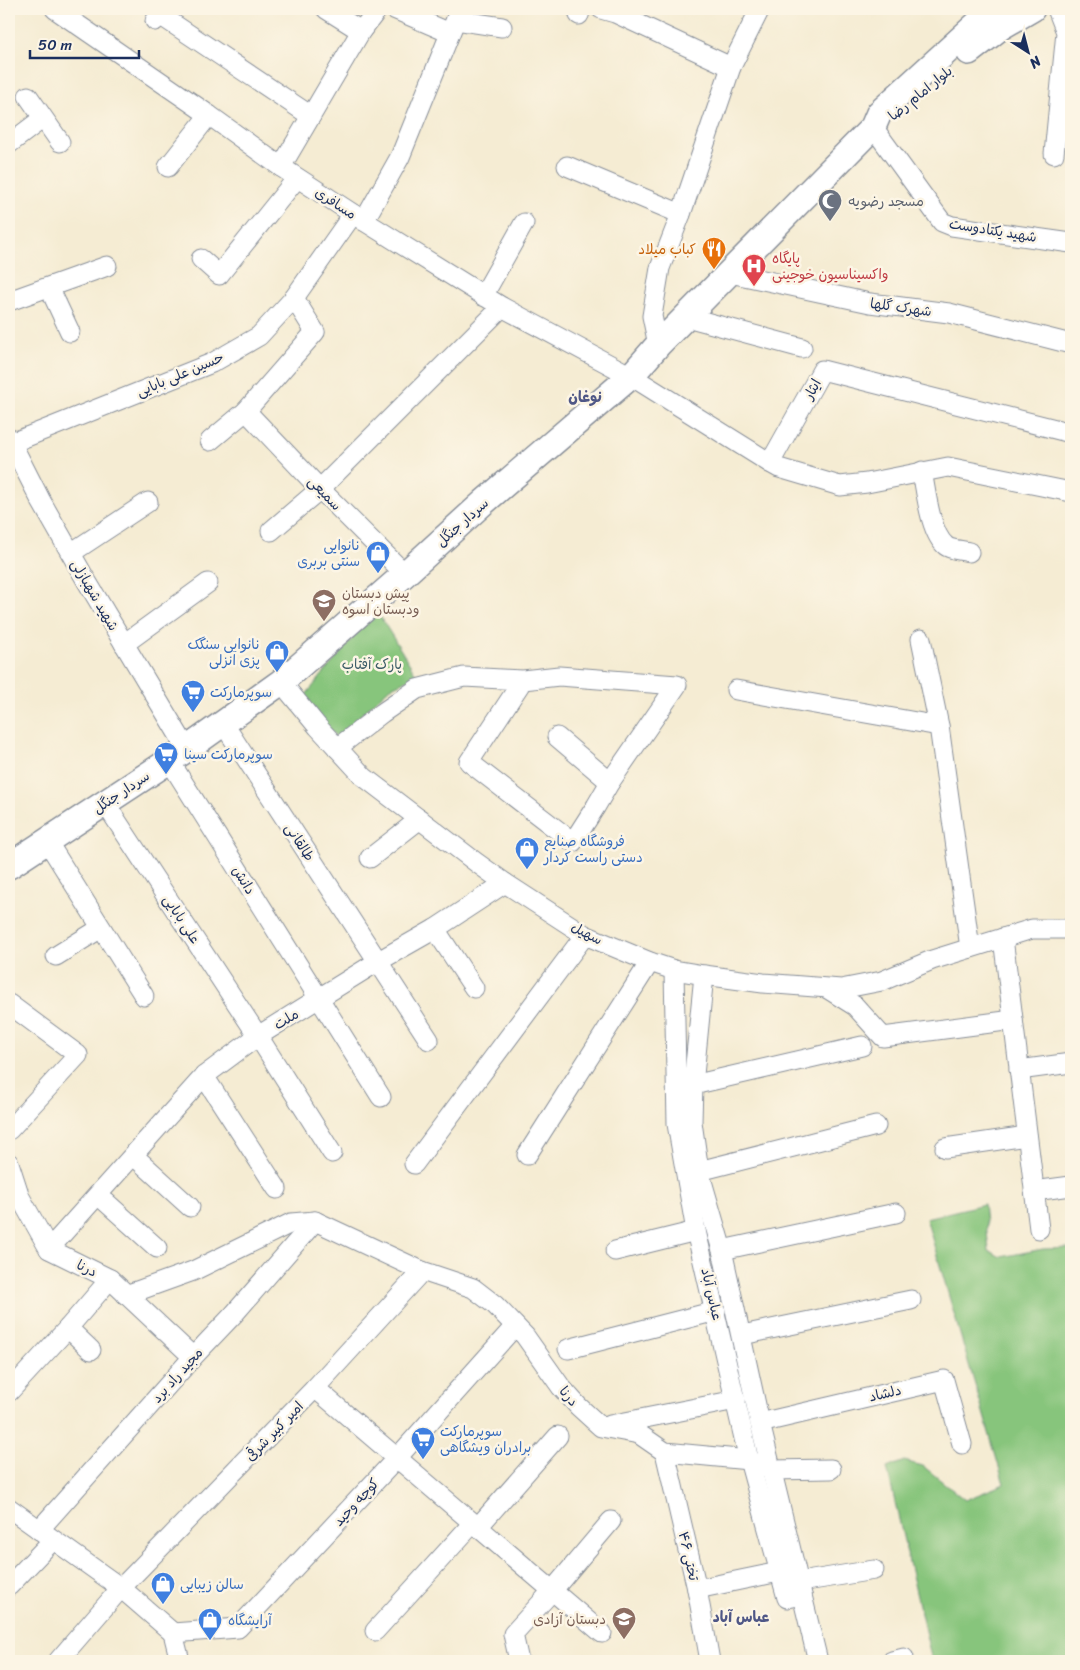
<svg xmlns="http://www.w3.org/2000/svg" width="1080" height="1670" font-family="Sriracha,'Playpen Sans Arabic',sans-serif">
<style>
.green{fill:#87c57b;stroke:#517a6c}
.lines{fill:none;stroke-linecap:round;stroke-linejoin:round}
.minor-casing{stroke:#888e98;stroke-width:21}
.major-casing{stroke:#888e98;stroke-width:28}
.minor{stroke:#fff;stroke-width:19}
.major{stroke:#fff;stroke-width:25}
.labels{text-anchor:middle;stroke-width:5;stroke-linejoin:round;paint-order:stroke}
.street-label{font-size:14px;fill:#1b2f5e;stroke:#fcf5e5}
.worship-label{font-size:14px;fill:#5b616d;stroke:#fcf5e5;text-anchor:start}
.food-label{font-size:14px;fill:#c56008;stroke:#fcf5e5;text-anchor:end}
.health-label{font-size:14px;fill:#be3a42;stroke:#fcf5e5;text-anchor:start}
.shop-label{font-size:14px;fill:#366cbe;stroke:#fcf5e5;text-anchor:start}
.education-label{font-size:14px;fill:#785e54;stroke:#fcf5e5;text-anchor:start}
.park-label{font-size:14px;fill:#3b5c67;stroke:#fcf5e5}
.neighbourhood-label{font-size:15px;font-weight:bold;fill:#4f5786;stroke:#fcf5e5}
</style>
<rect width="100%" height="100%" fill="#fcf5e5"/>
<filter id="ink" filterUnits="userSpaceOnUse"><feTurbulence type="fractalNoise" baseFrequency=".02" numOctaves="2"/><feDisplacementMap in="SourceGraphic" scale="10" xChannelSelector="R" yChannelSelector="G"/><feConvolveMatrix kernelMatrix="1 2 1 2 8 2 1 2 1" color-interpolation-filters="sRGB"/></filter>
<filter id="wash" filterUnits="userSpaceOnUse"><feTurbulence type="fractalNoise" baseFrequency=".0096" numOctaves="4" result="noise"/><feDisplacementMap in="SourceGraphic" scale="20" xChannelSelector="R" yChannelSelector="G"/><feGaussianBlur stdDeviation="1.12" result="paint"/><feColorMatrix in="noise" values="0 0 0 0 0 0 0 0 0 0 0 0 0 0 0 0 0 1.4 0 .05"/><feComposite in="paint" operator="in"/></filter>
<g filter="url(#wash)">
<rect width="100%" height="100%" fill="#f5ecd3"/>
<g class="green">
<polygon points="376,610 417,676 391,687 337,737 299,703"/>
<polygon points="984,1204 989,1251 1001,1257 1043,1249 1071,1248 1071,1661 932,1661 887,1468 904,1461 923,1466 965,1500 1004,1484 926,1218"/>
</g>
</g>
<g filter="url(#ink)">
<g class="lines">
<defs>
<g id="minor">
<polyline points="55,9 209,115 281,167 364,221 502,307 631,376 770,463 822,370 1071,433"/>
<polyline points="326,9 361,31"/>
<polyline points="394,9 450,33"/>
<polyline points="601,9 615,13 731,67"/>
<polyline points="579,15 581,9"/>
<polyline points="456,20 502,27"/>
<polyline points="155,21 160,15 311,116"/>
<polyline points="28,96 60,142"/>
<polyline points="873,127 942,222 952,226 1071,243"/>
<polyline points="9,144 42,119"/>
<polyline points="1054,154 1066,32 1057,9"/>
<polyline points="567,166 681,214"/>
<polyline points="168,167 209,115"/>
<polyline points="281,167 361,31 378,9"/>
<polyline points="364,221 400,157 460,9"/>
<polyline points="201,259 219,275 297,178"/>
<polyline points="730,273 870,303 949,313 1071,344"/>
<polyline points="49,287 70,332"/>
<polyline points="483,296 524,223"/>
<polyline points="9,301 107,266"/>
<polyline points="687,317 802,348"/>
<polyline points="658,345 652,316 660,268 681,214 731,67 760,9"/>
<polyline points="246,411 320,489 405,574"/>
<polyline points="9,438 41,501 86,580 187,749"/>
<polyline points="210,441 246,411 315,332 294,298"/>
<polyline points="9,444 212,363 259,336 294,298 353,214"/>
<polyline points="770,463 779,468 840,486 867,483 948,467 1071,492"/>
<path d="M922,471c4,20 8,62 24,75 5,4 16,4 23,6"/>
<polyline points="271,531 320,489 502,307"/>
<polyline points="71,553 148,502"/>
<polyline points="921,639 939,726 970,948"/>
<polyline points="124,644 208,583"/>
<polyline points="281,682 318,727 364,777 477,863 505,883 585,935 650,962 674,970 704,975 763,983 841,989 882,981 932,960 1032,929 1071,929"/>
<polyline points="736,690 939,726"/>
<polyline points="223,723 429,1040"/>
<polyline points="557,737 610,782"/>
<polyline points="337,748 382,713 417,689 464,677 523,680 559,676 677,685 610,782 596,806 573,842 469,762 523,680"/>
<polyline points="169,760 381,1097"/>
<polyline points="105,803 258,1036 332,1153"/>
<polyline points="47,841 144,996"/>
<polyline points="370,858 420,819"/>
<polyline points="435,929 474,988"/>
<polyline points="1003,938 1039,1229"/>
<polyline points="56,956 101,928"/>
<polyline points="674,970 677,1124 696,1231 749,1460 787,1598 802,1595"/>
<polyline points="704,975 693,1085 692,1122 699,1171 722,1250 760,1423 818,1661"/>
<polyline points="828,989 855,1006 883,1037 1013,1020"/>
<polyline points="9,1004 78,1055 9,1130"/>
<polyline points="1019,1070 1071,1063"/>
<polyline points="204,1076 277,1189"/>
<polyline points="693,1085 862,1046"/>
<polyline points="945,1148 1027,1136"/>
<polyline points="527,1155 650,962"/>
<polyline points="134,1156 190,1207"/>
<polyline points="9,1163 20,1197 49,1249 110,1279 193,1357"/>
<polyline points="414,1164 585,935"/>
<polyline points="699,1171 876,1126"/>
<polyline points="1034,1191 1071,1186"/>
<polyline points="98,1195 157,1248"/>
<polyline points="49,1249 204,1076 258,1036 377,962 435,929 505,883"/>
<polyline points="722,1250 896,1213"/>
<polyline points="615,1251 696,1231"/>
<polyline points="126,1295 193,1271 291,1223 315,1221 422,1271 473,1288 495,1305 525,1336 561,1387 578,1406 601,1427 639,1434 665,1452 749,1460 771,1470 831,1469"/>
<polyline points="68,1328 91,1350"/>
<polyline points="742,1335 911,1300"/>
<polyline points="568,1349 716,1311"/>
<polyline points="315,1388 602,1633"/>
<polyline points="9,1392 68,1328 110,1279"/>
<polyline points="760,1423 944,1380 962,1444"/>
<polyline points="610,1425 736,1400"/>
<polyline points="665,1452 697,1589 710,1661"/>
<polyline points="9,1508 121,1588 173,1633"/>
<polyline points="478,1527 558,1436"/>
<polyline points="39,1530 193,1357 234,1314 315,1221"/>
<polyline points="800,1582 874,1570"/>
<polyline points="9,1586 53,1540"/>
<polyline points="697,1589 779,1572"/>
<polyline points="375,1631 473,1523"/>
<polyline points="173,1633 238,1628 397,1458 515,1326"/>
<polyline points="173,1633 180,1661"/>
<polyline points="58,1661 121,1588 315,1388 422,1271"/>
<polyline points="519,1661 513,1634 552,1591 611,1521"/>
<polyline points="892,1661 904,1658"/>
</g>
<g id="major">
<polyline points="969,52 1001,27 1032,9"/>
<polyline points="9,866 187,749 281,682 405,574 484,502 631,376 658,345 873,127 879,113 989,13 996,9"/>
</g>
</defs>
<use href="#minor" class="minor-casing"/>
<use href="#major" class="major-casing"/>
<use href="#minor" class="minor"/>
<use href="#major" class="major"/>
</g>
</g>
<defs>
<symbol id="mosque-pin" viewBox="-11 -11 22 30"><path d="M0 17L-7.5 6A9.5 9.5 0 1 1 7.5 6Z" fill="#6b7280" stroke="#fcf5e5"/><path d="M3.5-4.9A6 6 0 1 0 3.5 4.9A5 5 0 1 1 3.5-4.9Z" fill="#fff"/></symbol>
<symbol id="restaurant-pin" viewBox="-11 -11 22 30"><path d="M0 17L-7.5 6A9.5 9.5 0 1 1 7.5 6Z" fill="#e8710a" stroke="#fcf5e5"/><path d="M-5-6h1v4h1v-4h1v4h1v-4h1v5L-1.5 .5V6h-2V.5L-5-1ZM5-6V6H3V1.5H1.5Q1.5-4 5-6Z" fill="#fff"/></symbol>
<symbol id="hospital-pin" viewBox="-11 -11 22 30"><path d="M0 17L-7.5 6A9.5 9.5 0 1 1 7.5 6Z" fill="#e0444e" stroke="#fcf5e5"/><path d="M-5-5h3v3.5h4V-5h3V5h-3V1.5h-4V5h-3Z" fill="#fff"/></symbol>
<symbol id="shop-pin" viewBox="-11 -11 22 30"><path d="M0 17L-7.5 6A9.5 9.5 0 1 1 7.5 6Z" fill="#3f7fe0" stroke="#fcf5e5"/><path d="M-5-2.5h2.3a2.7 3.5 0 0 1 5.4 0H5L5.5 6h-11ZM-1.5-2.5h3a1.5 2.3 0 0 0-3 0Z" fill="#fff"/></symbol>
<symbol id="school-pin" viewBox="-11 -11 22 30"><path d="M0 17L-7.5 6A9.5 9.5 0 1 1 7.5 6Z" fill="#8d6e63" stroke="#fcf5e5"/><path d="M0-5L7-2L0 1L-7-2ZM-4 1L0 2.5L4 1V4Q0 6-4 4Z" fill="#fff"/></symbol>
<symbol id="supermarket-pin" viewBox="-11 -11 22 30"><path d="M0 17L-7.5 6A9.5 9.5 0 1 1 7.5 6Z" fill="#3f7fe0" stroke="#fcf5e5"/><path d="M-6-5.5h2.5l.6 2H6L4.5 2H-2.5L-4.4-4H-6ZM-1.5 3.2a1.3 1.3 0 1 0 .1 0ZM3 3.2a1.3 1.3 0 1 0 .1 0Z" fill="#fff"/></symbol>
</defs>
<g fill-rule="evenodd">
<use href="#mosque-pin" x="816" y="187" width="28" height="38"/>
<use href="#restaurant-pin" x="700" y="235" width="28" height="38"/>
<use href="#hospital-pin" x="740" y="252" width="28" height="38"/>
<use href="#shop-pin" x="364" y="539" width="28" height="38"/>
<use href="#school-pin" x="310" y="587" width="28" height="38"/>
<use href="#shop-pin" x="263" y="638" width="28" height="38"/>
<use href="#supermarket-pin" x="179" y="678" width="28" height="38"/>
<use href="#supermarket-pin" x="152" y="740" width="28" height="38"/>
<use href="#shop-pin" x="513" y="835" width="28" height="38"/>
<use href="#supermarket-pin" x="409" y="1425" width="28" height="38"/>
<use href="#shop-pin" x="149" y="1570" width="28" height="38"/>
<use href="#school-pin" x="610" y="1605" width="28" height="38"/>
<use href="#shop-pin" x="196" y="1606" width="28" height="38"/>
</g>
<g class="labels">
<g class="street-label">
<text transform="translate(920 93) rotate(-39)" y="5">بلوار امام رضا</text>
<text transform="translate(336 203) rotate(33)" y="5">مسافری</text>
<text transform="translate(993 230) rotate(9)" y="5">شهید یکتادوست</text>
<text transform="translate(901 307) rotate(8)" y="5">شهرک گلها</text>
<text transform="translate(180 374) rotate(-23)" y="5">حسین علی بابایی</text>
<text transform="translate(812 389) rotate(-61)" y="5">ایثار</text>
<text transform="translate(325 493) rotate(46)" y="5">سمیعی</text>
<text transform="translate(462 522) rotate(-42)" y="5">سردار جنگل</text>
<text transform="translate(95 595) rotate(60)" y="5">شهید شهبازلی</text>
<text transform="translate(121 792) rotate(-34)" y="5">سردار جنگل</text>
<text transform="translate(300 842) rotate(57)" y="5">طالقانی</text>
<text transform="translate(244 880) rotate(58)" y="5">دانش</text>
<text transform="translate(182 919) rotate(57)" y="5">علی بابایی</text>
<text transform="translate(587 933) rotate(28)" y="5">سهیل</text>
<text transform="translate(286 1019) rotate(-31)" y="5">ملت</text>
<text transform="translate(87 1268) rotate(26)" y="5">درنا</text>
<text transform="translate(712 1294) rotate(77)" y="5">عباس آباد</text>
<text transform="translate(177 1375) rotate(-48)" y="5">مجید راد برد</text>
<text transform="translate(885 1393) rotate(-13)" y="5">دلشاد</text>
<text transform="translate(569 1396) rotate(50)" y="5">درنا</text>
<text transform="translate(274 1431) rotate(-46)" y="5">امیر کبیر شرقی</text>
<text transform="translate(356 1502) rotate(-47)" y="5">کوچه وحید</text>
<text transform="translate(689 1556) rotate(77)" y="5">تختی ۴۶</text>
</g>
<g class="worship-label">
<text x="848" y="206">مسجد رضویه</text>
</g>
<g class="food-label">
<text x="696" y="254">کباب میلاد</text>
</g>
<g class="health-label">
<text x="772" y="263">پایگاه<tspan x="772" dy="16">واکسیناسیون خوجینی</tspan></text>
</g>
<g class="shop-label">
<text x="360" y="550" text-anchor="end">نانوایی<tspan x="360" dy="16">سنتی بربری</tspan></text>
<text x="260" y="649" text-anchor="end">نانوایی سنگک<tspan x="260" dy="16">پزی انزلی</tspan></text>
<text x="210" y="697">سوپرمارکت</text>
<text x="184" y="759">سوپرمارکت سینا</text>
<text x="544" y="846">فروشگاه صنایع<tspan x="544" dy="16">دستی راست کردار</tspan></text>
<text x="440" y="1436">سوپرمارکت<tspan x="440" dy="16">برادران ویشگاهی</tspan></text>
<text x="180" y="1589">سالن زیبایی</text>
<text x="228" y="1625">آرایشگاه</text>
</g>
<g class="education-label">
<text x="342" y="598">پیش دبستان<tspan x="342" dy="16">ودبستان اسوه</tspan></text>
<text x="606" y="1624" text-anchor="end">دبستان آزادی</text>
</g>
<g class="park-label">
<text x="372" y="669">پارک آفتاب</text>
</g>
<g class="neighbourhood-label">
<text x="585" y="402">نوغان</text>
<text x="741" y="1622">عباس آباد</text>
</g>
</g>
<rect width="1080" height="1670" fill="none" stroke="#fcf5e5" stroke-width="30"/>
<g transform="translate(1028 52) rotate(144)" stroke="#fcf5e5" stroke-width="4" paint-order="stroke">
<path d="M0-4L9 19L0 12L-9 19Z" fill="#1b2f5e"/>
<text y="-8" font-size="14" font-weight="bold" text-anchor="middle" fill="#1b2f5e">N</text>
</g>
<path d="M30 50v8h109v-8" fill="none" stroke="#1b2f5e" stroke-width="2.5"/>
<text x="38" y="50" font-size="15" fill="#1b2f5e" stroke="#fcf5e5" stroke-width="4" paint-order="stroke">50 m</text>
</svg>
